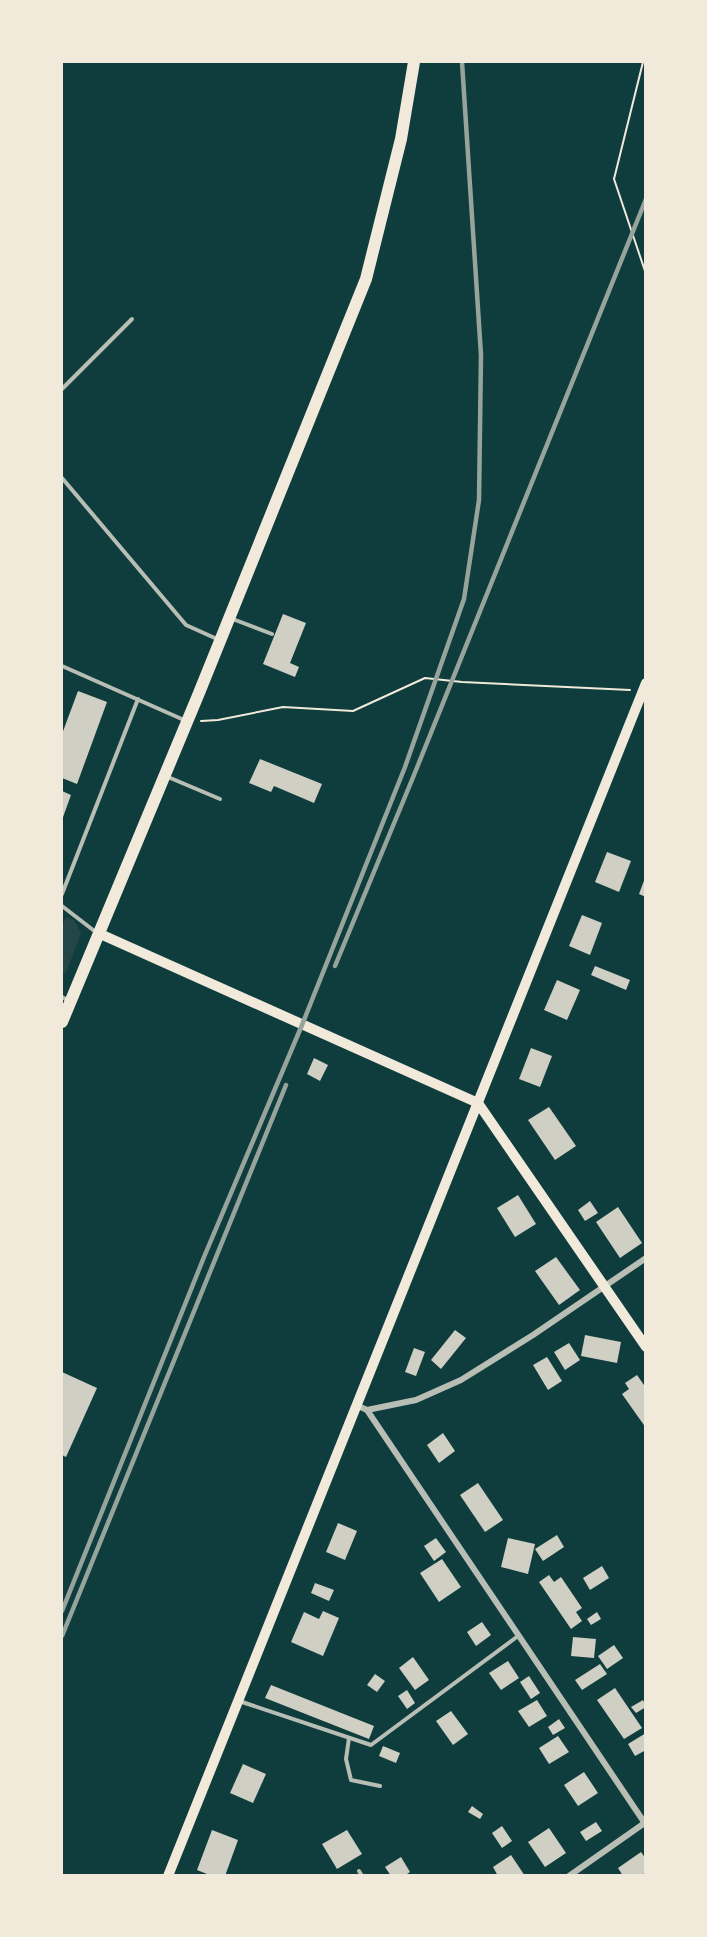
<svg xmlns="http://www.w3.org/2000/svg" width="707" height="1937" font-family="'Sofia Sans Condensed',sans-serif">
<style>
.green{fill:#244646}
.building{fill:#cfcfc3}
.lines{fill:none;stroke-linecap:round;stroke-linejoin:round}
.path{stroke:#f1e9da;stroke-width:2}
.service{stroke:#b8beb3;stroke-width:4}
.minor{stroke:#b8beb3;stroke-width:6}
.secondary{stroke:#f1e9da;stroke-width:10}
.primary{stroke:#f1e9da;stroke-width:12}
.rail{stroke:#97a49c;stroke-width:4.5}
</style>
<rect width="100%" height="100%" fill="#0f3d3e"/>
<polygon class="green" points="66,917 74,920 81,933 66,973 62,974 62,928"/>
<g class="building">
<polygon points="283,614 306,623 290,663 299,667 295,677 263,664"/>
<polygon points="78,691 107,702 77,784 62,778 62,734"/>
<polygon points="260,759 322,784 314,803 274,786 271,792 249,783"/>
<polygon points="62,791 71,795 62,820"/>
<polygon points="607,852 631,861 619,892 595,882"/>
<polygon points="645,878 646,878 646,897 639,894"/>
<polygon points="582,915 602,923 590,955 569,946"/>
<polygon points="595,966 630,980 626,990 591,975"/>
<polygon points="557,980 580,990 567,1020 544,1010"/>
<polygon points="531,1048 552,1056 540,1087 519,1079"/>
<polygon points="314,1058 328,1065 320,1081 307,1074"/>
<polygon points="549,1107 576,1146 555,1160 528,1120"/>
<polygon points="518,1195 536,1224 515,1237 497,1208"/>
<polygon points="590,1201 598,1213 585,1221 578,1210"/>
<polygon points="618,1207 642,1243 620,1258 596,1222"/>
<polygon points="556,1257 580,1290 559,1305 535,1271"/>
<polygon points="455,1330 466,1338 441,1369 431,1360"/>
<polygon points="585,1335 621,1342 617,1363 581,1356"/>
<polygon points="569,1343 580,1360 565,1370 554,1352"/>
<polygon points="414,1348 425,1352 416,1376 405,1372"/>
<polygon points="547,1357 562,1381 548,1390 533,1365"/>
<polygon points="62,1372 97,1388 66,1457 62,1455"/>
<polygon points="637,1375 646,1388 646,1428 622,1394 629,1389 625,1383"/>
<polygon points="443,1433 455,1451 439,1463 427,1445"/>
<polygon points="478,1483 503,1520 485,1532 460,1495"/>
<polygon points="338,1523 357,1531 345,1560 326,1552"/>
<polygon points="557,1535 564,1547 543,1561 535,1549"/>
<polygon points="436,1538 446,1552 434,1561 424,1546"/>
<polygon points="508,1538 535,1544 528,1574 501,1567"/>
<polygon points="442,1559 461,1587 439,1602 420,1573"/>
<polygon points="602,1566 609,1578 590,1590 583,1578"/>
<polygon points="549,1575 554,1582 561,1577 582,1608 576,1612 582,1621 571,1629 539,1582"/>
<polygon points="315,1583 334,1590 329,1601 311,1593"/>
<polygon points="323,1611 339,1618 323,1656 291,1642 304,1612 319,1619"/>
<polygon points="597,1612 601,1619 591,1625 587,1619"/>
<polygon points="482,1622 491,1635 476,1646 467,1632"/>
<polygon points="573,1637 596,1639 594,1658 571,1656"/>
<polygon points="614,1645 623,1658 607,1669 598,1656"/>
<polygon points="413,1657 429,1680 415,1690 399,1668"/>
<polygon points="508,1661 519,1678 501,1690 489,1673"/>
<polygon points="600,1664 607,1674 582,1690 575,1680"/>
<polygon points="375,1674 385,1681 377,1692 367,1685"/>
<polygon points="529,1676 540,1693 531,1699 520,1682"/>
<polygon points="271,1685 374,1726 369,1739 265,1698"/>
<polygon points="615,1688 642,1728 624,1739 597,1700"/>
<polygon points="407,1690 415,1703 407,1709 398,1696"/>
<polygon points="537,1700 547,1716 529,1727 518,1711"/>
<polygon points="643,1700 646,1707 636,1713 631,1707"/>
<polygon points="451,1711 468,1734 453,1745 436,1721"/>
<polygon points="559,1719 565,1728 553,1735 548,1727"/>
<polygon points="646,1733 646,1750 635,1756 628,1744"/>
<polygon points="558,1736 569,1752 549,1764 539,1748"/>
<polygon points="383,1746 400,1753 396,1763 379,1756"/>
<polygon points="243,1764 266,1774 253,1803 230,1793"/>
<polygon points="584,1772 598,1793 578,1806 564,1785"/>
<polygon points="472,1806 483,1814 480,1819 468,1812"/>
<polygon points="596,1822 602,1831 586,1841 580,1832"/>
<polygon points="502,1826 512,1841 502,1848 492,1833"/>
<polygon points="549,1828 566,1853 545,1867 528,1842"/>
<polygon points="212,1830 238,1840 225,1876 212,1876 197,1870"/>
<polygon points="347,1830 362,1854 337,1869 322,1844"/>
<polygon points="641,1852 646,1859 646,1872 640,1876 623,1876 618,1868"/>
<polygon points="511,1855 525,1876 498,1876 493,1867"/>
<polygon points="401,1857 410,1872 404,1876 391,1876 385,1867"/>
</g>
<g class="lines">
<g class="path">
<polyline points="643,62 614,179 646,274"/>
<polyline points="201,721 218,720 283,707 353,711 425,678 462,682 630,690"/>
</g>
<g class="service">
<polyline points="62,389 132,319"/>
<polyline points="62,478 186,625 217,639"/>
<polyline points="230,618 272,634"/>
<polyline points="62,666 184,720"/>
<polyline points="168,777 220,799"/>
<polyline points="62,894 138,699"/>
<polyline points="62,906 97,933"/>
<polyline points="62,997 69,1001"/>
<polyline points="239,1701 371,1745 518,1636"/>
<polyline points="349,1738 346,1759 351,1780 380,1786"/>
<polyline points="359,1871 362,1876"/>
</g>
<g class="minor">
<polyline points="356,1405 367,1410 646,1825"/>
<polyline points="367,1410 416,1400 461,1380 533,1335 646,1258"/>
<polyline points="569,1876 646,1822"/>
</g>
<g class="secondary">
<polyline points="98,933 478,1103 646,1347"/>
<polyline points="168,1876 646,683"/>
</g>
<polyline class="primary" points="62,1022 199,693 366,279 401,139 414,62"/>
<g class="rail">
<polyline points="335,966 414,775 646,199"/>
<polyline points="62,1611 204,1257 302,1025 405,767 464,599 479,500 481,355 462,62"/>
<polyline points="62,1636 286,1085"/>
</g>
</g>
<rect width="707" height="1937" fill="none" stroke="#f1e9da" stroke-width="126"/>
</svg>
